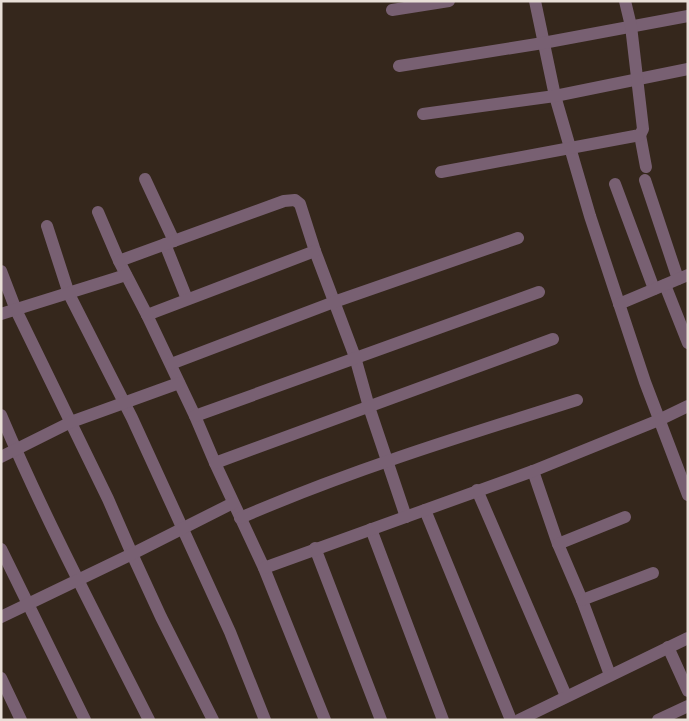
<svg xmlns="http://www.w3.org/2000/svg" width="689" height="721" font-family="'Alegreya Sans',sans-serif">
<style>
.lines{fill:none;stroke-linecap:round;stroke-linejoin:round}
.minor{stroke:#786072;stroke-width:12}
</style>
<rect width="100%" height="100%" fill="#35271c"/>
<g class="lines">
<g class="minor">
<polyline points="535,1 555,96 590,216 645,382 688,495"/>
<polyline points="392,10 449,1"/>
<polyline points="399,66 543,43 688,16"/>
<polyline points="423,114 555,96 688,69"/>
<polyline points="640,135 646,167"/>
<polyline points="441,172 640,135 643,129 631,26 625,1"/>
<polyline points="145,179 174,241"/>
<polyline points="645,180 678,279"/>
<polyline points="615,184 654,289"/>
<polyline points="98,212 119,261 147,315 195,416 215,463 264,568 325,720"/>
<polyline points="47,226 69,294 132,418 230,632 265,720"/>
<polyline points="165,244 187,299"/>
<polyline points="119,261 284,201 295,200 300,204 315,251 355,357 369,407 406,517"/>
<polyline points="1,271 16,310 108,499 132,554 161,617 213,720"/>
<polyline points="665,285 688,343"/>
<polyline points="619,304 688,275"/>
<polyline points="1,314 126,275"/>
<polyline points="147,315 315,251"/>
<polyline points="171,364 334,302 518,238"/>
<path d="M1,415c44,104 97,204 148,305"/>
<polyline points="195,416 539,292"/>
<polyline points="1,457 71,422 179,383"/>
<polyline points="215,463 553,339"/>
<polyline points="533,471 558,544 582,600 610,675"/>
<polyline points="477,490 566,696"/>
<polyline points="425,510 511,720"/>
<path d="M240,518c111,-48 222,-82 337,-118"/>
<polyline points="371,529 443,720"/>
<polyline points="558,544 625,517"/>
<polyline points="315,548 381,720"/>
<polyline points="1,549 85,720"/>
<polyline points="264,568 533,471 659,420 688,406"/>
<polyline points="582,600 653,573"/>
<polyline points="1,617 132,554 233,503"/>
<polyline points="668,647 688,691"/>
<polyline points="1,678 21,720"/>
<polyline points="519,720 688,638"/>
<polyline points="658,720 688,706"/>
</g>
</g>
<rect width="689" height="721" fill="none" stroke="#e8dfd7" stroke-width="5"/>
</svg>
